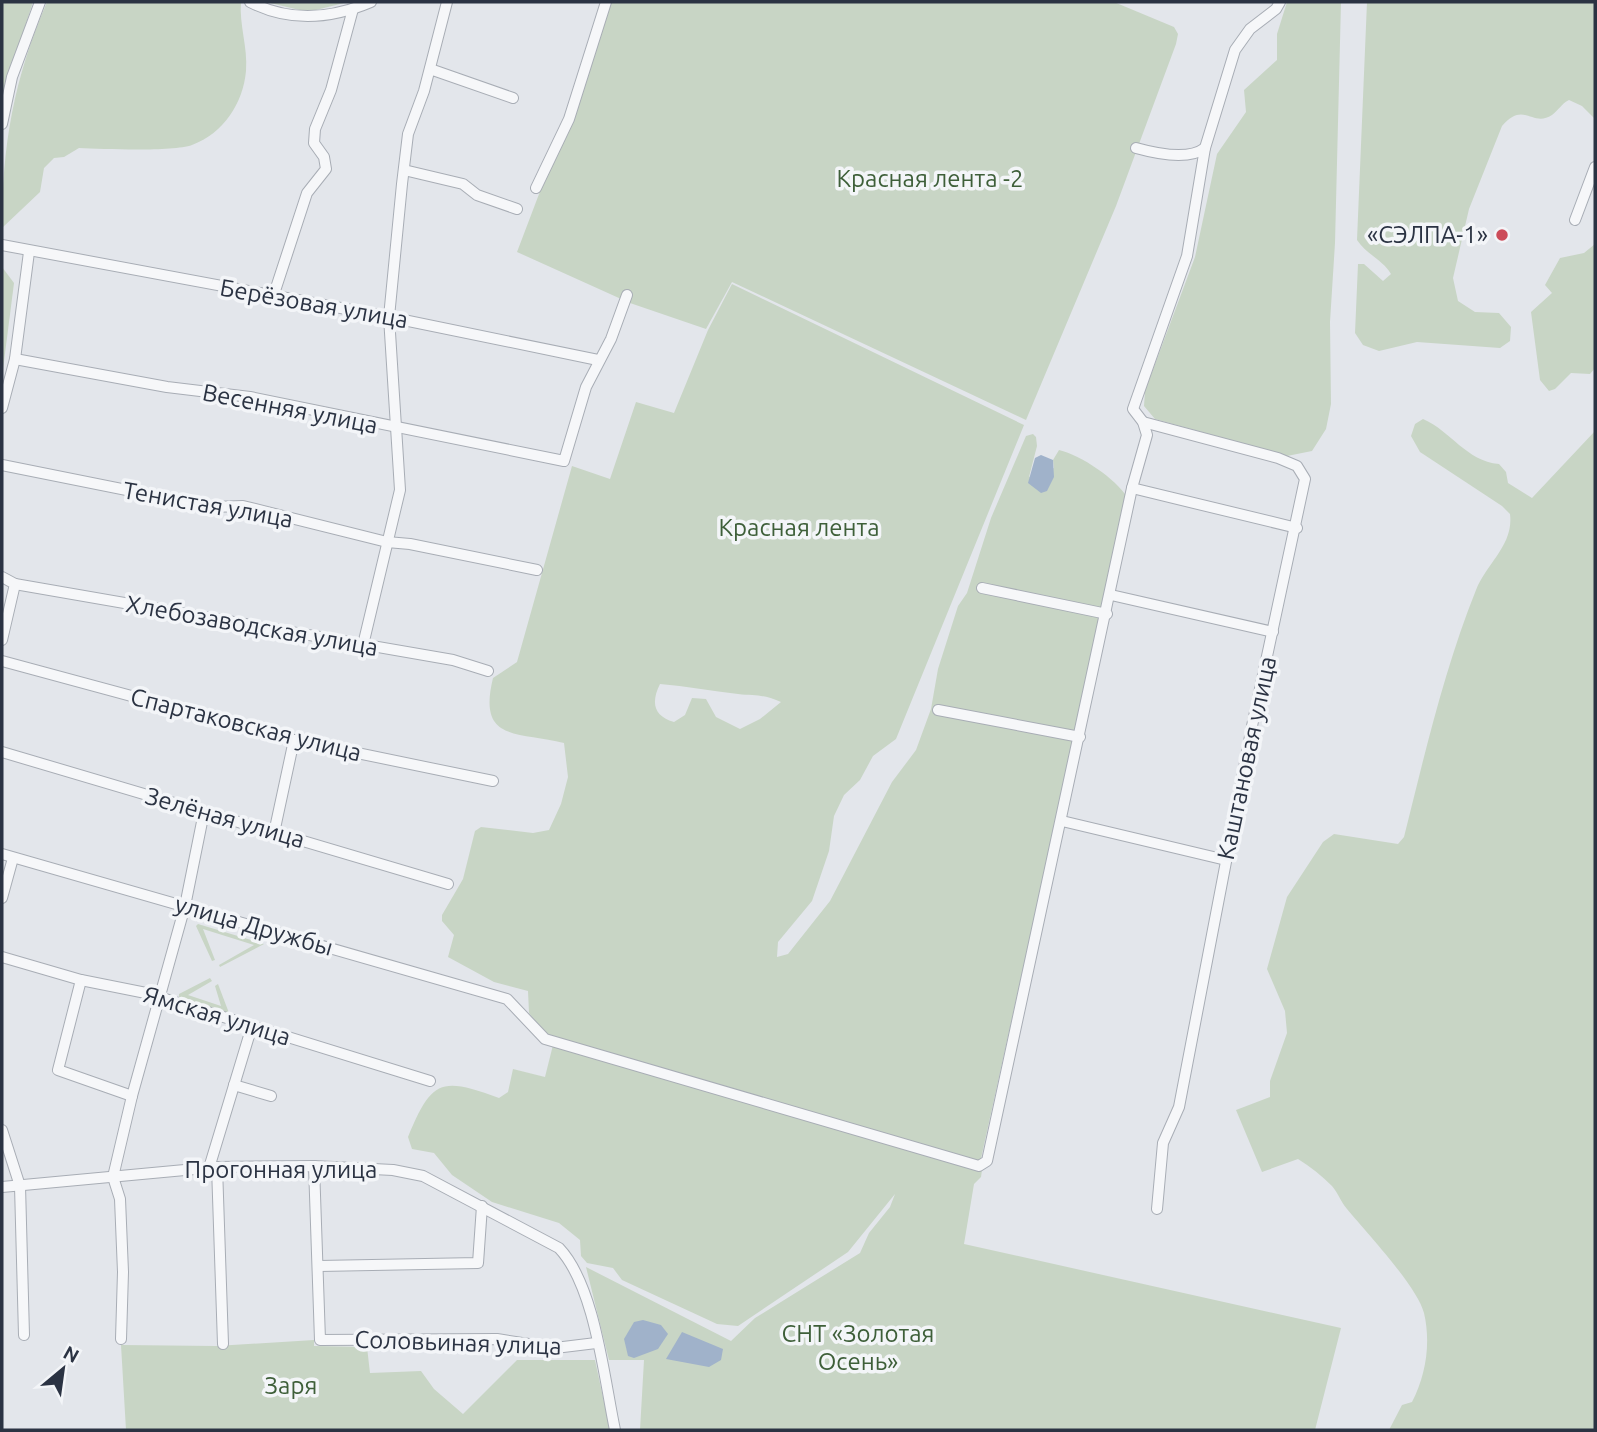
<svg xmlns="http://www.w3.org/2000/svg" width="1597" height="1432" font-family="Ubuntu,sans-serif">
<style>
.green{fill:#c8d5c5;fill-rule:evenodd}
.water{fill:#a0b2ca}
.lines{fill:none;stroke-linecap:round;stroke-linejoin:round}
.minor-casing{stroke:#a8adb5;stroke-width:12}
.minor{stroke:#f6f7f9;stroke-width:10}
.poi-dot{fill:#cc4c59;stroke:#f3f5f8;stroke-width:2.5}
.labels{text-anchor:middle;stroke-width:7;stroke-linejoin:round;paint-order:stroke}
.park-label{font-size:24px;fill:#3e5f39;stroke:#f3f5f8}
.poi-label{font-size:24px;fill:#2b3343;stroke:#f3f5f8;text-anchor:end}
.street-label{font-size:24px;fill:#2b3343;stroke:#f3f5f8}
</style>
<rect width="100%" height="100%" fill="#e3e6eb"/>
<g class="green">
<polygon points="2,2 33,2 2,97"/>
<path d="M47,2h194c-2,23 7,45 5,69 -3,32 -22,62 -54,74 -20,7 -88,4 -113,3l-15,9 -10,1 -10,10 -4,24 -38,36c0,-83 12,-150 45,-226z"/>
<polygon points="266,2 348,2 308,12"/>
<polygon points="612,2 1114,2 1174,27 1178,34 1176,44 1116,206 1026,420 732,282 706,329 630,303 517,252"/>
<polygon points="1287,2 1341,2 1335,243 1330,322 1331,404 1326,429 1312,451 1287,456 1155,419 1144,406 1145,391 1195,257 1217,154 1246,112 1244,90 1277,60 1277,34"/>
<path d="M1367,2h228v117l-13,-13 -13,-6c-8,4 -10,10 -17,15 -20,13 -28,-15 -50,11l-33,83 -16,69 5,23 17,11 24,1 12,14 -1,14 -10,7 -83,-6 -38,9 -16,-6 -8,-12 3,-69h6l19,17 8,-7c-8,-14 -25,-20 -34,-34z"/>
<polygon points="1595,244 1595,368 1590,374 1571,373 1555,389 1549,391 1540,380 1531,312 1552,293 1545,285 1560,258 1584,253"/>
<polygon points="2,267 14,283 2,377"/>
<path d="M732,284l292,141 -128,314 -23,17 -13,24 -16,15 -10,21 -5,35 -17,50 -34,41 -1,15 11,-3 42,-53 62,-119 24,-32 15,-41 7,-40 20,-63 9,-13 24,-75 35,-82 7,-2 3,3 1,9 -8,31 25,-9 -1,-8 6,-10c22,5 57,29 68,47l-147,666 -433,-126 -18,-24 -1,-22 -34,-9 -46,-25 6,-22 -12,-14v-6l21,-36 12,-48 6,-4 52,6 16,-3 12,-26 7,-27 -4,-34c-45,-12 -87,0 -71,-65l24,-16 55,-196 38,13 26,-77 38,11 34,-83zM660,684c26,2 52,7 78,10 18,2 25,0 43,8l-21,17 -20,10 -24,-12 -10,-18 -14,-1 -7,17 -11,7c-21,-6 -23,-20 -14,-38z"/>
<path d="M1423,419c28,12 43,42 76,45l7,8 2,11 24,15 63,-67v999h-206l13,-25 10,-3c14,-27 19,-59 12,-89 -7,-27 -58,-81 -77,-104 -6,-7 -9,-16 -15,-23 -10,-10 -21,-19 -34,-27l-36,13 -26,-62 34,-13v-16l17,-48 -2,-22 -18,-42 20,-72 36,-55 11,-8 64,10 6,-7c21,-84 40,-167 72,-247 10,-26 38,-45 34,-76l-8,-8 -82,-54 -9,-16 4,-12z"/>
<polygon points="198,924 264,944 220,967 219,965 254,945 203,929 215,960 212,961 196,926"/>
<polygon points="210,978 212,981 188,995 221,1006 215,986 218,984 229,1013 179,997 179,994"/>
<path d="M553,1045l429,125 -1,7 -7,7 -10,60 377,84 -26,102h-675l4,-70h-35l-23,-93 145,74 24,-23 105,-65 9,-20 21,-26 5,-13 -47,58 -110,74 -21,-2 -95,-44 -9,-12 -26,-5 -6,-7 -1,-16 -21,-17 -67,-21 -40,-27 -18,-22 -22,-4 -4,-12c24,-58 33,-60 91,-39l9,-6 5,-23 32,8z"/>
<polygon points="314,1340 314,1346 367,1347 370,1373 421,1371 434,1389 463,1414 517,1360 595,1360 610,1430 126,1430 121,1345 216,1346"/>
</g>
<g class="water">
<polygon points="1041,455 1053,460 1054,477 1047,491 1041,493 1028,483 1035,458"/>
<polygon points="643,1320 661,1325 668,1334 658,1349 634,1358 628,1356 624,1339 634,1322"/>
<polygon points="682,1332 723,1349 721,1360 709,1367 666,1359"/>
</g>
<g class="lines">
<defs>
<g id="minor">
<path d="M250,2c39,20 81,17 121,0"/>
<polyline points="430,69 513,98"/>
<polyline points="2,124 12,77 40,2"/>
<path d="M1136,148c18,5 52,13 69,0"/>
<polyline points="404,170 463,184 477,195 517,209"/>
<polyline points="536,188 569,119 606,2"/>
<polyline points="1575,220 1595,167"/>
<polyline points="2,245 389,317 598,360"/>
<polyline points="273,297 307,193 326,169 324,157 314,143 315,129 331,90 353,9"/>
<polyline points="15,359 167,387 250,397 564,461 586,387 611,339 627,295"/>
<polyline points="2,408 15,359 29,252"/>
<polyline points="1143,422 1278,458 1297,466 1305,479 1252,726 1179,1107 1163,1143 1157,1209"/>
<polyline points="2,465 211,507 243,506 387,542 410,544 537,570"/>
<polyline points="1132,488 1297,528"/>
<polyline points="2,577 15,584 2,640"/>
<polyline points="15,584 453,660 488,671"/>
<polyline points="982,588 1107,614"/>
<polyline points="1111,595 1273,632"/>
<polyline points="363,645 400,490 389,317 402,184 408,134 424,91 447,2"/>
<polyline points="2,661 294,740 493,781"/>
<polyline points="938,710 1080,737"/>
<polyline points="2,752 448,884"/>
<polyline points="1062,821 1226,860"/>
<polyline points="274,833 294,740"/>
<polyline points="2,854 507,999 545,1039 979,1166 987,1161 1132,488 1147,435 1143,422 1133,409 1187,256 1205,148 1235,50 1250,29 1276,9 1280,2"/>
<polyline points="2,898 13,858"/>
<polyline points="2,957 81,980 146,993 430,1081"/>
<polyline points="81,980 58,1070 132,1096"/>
<polyline points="234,1085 271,1096"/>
<polyline points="2,1130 20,1186 24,1335"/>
<polyline points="314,1166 320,1340 497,1339 555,1348 596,1343"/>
<polyline points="217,1167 223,1344"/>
<polyline points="209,1168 252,1026"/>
<path d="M2,1187l215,-20 97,-1 79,4 30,6 136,72c36,38 45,130 56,182"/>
<polyline points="319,1266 478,1263 482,1206"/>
<polyline points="121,1339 123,1272 120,1199 113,1177 132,1096 185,906 204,812"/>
</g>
</defs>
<use href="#minor" class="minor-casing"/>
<use href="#minor" class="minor"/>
</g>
<circle class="poi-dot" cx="1502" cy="235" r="7"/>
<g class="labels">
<g class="park-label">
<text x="930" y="187">Красная лента -2</text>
<text x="799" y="536">Красная лента</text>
<text x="858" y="1342">СНТ «Золотая<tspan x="858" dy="28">Осень»</tspan></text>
<text x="291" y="1394">Заря</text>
</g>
<g class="poi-label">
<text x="1488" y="243">«СЭЛПА-1»</text>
</g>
<g class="street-label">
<text transform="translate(314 304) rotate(10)" y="8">Берёзовая улица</text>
<text transform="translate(290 409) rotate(11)" y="8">Весенняя улица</text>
<text transform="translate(208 505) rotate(10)" y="8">Тенистая улица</text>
<text transform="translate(252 626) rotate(10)" y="8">Хлебозаводская улица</text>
<text transform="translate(246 725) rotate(14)" y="8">Спартаковская улица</text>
<text transform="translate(1247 758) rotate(-78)" y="8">Каштановая улица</text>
<text transform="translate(225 818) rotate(16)" y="8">Зелёная улица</text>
<text transform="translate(254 926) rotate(16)" y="8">улица Дружбы</text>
<text transform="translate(217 1016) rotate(17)" y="8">Ямская улица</text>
<text x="281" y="1178">Прогонная улица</text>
<text transform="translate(458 1343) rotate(2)" y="8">Соловьиная улица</text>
</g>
</g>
<rect width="1597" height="1432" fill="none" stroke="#2b3343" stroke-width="7"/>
<g transform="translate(63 1369) rotate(29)" stroke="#f3f5f8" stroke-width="5" paint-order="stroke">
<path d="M0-5L12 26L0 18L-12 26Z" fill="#2b3343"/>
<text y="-10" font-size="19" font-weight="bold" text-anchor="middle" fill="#2b3343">N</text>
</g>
</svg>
